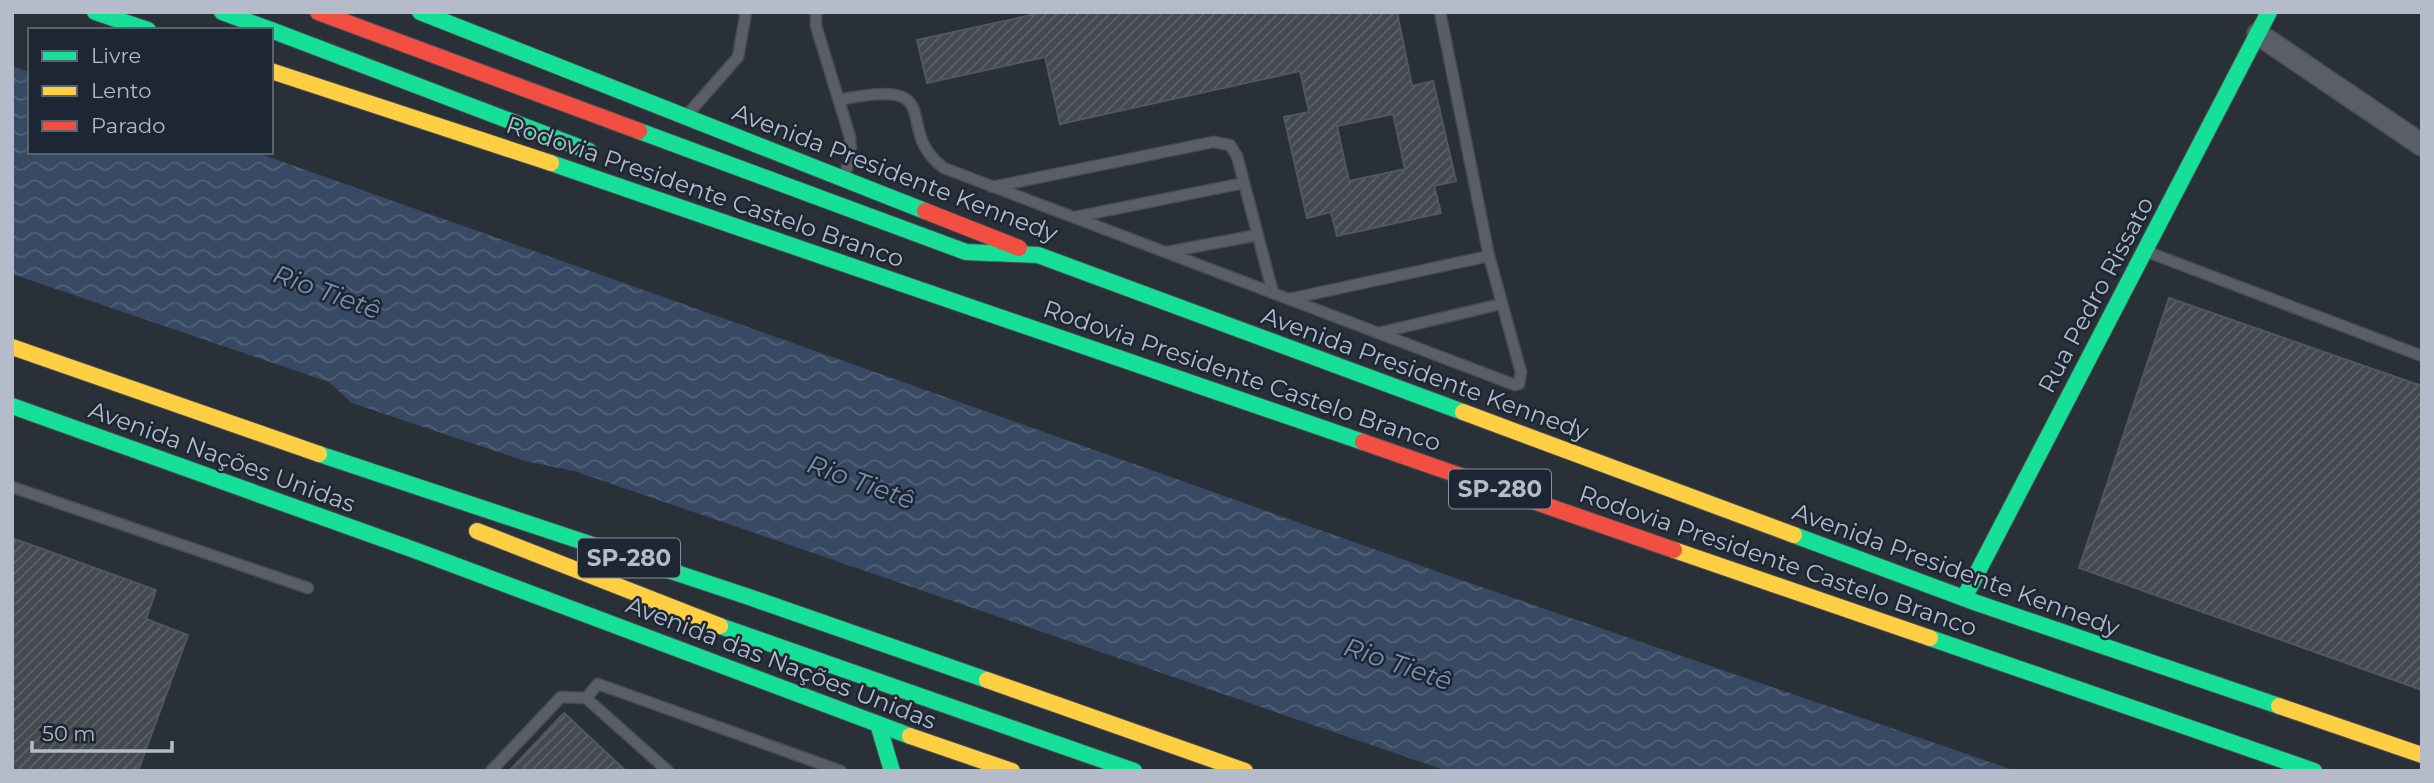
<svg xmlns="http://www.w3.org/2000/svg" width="2434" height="783" font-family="Montserrat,sans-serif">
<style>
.water{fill:url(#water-waves)}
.building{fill:url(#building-hatch);stroke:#52575f;stroke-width:2;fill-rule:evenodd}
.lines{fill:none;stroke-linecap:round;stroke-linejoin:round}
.lane-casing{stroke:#484c53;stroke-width:13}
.street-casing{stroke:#484c53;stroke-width:24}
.fast-casing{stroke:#484c53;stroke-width:18}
.slow-casing{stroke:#484c53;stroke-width:18}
.jam-casing{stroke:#484c53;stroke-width:18}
.lane{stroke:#5a5e66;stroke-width:10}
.street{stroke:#5a5e66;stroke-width:21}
.fast{stroke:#16e098;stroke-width:16}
.slow{stroke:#ffcf43;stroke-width:16}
.jam{stroke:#f24e42;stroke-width:16}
.labels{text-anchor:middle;stroke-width:5;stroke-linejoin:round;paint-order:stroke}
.shield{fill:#1d2633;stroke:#878f9c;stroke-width:2}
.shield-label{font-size:23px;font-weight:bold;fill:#b4bcc9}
.street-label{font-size:24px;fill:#b4bcc9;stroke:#1d2633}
.water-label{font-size:26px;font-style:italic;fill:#7c92b1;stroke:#1d2633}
</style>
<defs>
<pattern id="water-waves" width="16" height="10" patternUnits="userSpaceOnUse" patternTransform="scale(1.75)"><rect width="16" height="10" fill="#384963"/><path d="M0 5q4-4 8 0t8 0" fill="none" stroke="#526178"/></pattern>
<pattern id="building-hatch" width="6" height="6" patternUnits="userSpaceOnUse" patternTransform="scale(1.75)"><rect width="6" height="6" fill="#444950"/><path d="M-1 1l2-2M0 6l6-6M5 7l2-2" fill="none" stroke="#5d6168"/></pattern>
</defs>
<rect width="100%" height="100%" fill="#2a3038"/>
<polygon class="water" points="12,66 30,72 30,152 255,152 1461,580 2016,771 1447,771 574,471 525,461 352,403 329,382 12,274"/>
<g class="building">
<path d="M1045,12h352l15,74 21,-5 23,100 -22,5 7,27 -104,23 -6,-24 -24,6 -23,-101 25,-5 -9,-41 -240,53 -15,-67 -118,26 -10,-43zM1393,114l12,55 -56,12 -12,-55z"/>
<polygon points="2169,298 2422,386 2422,690 2079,568"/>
<polygon points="12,538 156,590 146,619 188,635 138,771 12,771"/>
<polygon points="564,713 626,771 509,771"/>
</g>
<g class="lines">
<defs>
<g id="lane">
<polyline points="816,12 816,26 850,137 851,154 844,178"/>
<path d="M839,100c114,-24 51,29 105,68l571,217 4,-1 2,-12 -32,-116 -49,-244"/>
<polyline points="687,115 738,57 746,12"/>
<polyline points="992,187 1213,142 1230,145 1237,156 1273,293"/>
<polyline points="1075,217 1244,183"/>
<polyline points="2145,251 2422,356"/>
<polyline points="1167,252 1258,235"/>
<polyline points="1289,299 1489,256"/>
<polyline points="1378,333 1501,304"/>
<polyline points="12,487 308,588"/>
<polyline points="586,698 598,684 841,771"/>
<polyline points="491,771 561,697 586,698 668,771"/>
</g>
<polyline id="street" points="2258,34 2422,145"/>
<g id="fast">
<polyline points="95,12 148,30"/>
<polyline points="222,12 271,30"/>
<polyline points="420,12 925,211"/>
<polyline points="271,30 589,151"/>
<polyline points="639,131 966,252 1038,255 1463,412"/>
<polyline points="551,163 1363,442"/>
<polyline points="12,406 417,551 910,736"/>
<polyline points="319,454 749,597 987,680"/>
<polyline points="1794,535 1977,603 2279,706"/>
<polyline points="1964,598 2269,12"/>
<polyline points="720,626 1134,771"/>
<polyline points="1930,638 2314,771"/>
<polyline points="878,724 892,771"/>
</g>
<g id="slow">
<polyline points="271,71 551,163"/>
<polyline points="12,347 319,454"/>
<polyline points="1463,412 1794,535"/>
<polyline points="477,531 720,626"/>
<polyline points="1674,550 1930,638"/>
<polyline points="987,680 1245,771"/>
<polyline points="2279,706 2422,755"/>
<polyline points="910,736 1012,771"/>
</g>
<g id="jam">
<polyline points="318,12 639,131"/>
<polyline points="925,211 1019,248"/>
<polyline points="1363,442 1674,550"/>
</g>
</defs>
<use href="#lane" class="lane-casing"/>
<use href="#street" class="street-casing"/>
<use href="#fast" class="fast-casing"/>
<use href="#slow" class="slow-casing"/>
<use href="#jam" class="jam-casing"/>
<use href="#lane" class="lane"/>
<use href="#street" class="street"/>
<use href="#fast" class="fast"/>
<use href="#slow" class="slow"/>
<use href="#jam" class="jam"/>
</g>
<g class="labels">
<g class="shield">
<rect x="1449" y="469.5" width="102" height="39" rx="5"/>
<rect x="578" y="538.5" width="102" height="39" rx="5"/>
</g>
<g class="shield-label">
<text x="1500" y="497">SP-280</text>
<text x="629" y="566">SP-280</text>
</g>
<g class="street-label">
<text transform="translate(895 173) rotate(21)" y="8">Avenida Presidente Kennedy</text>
<text transform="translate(705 192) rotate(19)" y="8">Rodovia Presidente Castelo Branco</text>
<text transform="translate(2096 295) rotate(-62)" y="8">Rua Pedro Rissato</text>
<text transform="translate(1425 374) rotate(20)" y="8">Avenida Presidente Kennedy</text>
<text transform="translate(1242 376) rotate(19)" y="8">Rodovia Presidente Castelo Branco</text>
<text transform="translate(222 457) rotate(20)" y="8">Avenida Nações Unidas</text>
<text transform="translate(1778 561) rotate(19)" y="8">Rodovia Presidente Castelo Branco</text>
<text transform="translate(1956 570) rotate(20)" y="8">Avenida Presidente Kennedy</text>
<text transform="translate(781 663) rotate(21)" y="8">Avenida das Nações Unidas</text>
</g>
<g class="water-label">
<text transform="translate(327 292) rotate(20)" y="9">Rio Tietê</text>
<text transform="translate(861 482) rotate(20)" y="9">Rio Tietê</text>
<text transform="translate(1398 664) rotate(19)" y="9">Rio Tietê</text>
</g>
</g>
<rect width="2434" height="783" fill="none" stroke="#b4bcc9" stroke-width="28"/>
<rect x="28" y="28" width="245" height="126" fill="#1d2633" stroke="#59626f" stroke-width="2"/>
<rect x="42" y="51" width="35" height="10" fill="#16e098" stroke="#59626f" stroke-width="2"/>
<text x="91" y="63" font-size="21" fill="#b4bcc9">Livre</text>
<rect x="42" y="86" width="35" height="10" fill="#ffcf43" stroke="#59626f" stroke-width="2"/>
<text x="91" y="98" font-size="21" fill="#b4bcc9">Lento</text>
<rect x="42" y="121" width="35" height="10" fill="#f24e42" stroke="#59626f" stroke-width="2"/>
<text x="91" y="133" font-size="21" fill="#b4bcc9">Parado</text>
<path d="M32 741v10h140v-10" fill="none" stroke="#b4bcc9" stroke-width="3.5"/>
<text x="42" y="741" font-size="21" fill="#b4bcc9" stroke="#1d2633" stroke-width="5" paint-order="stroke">50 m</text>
</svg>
